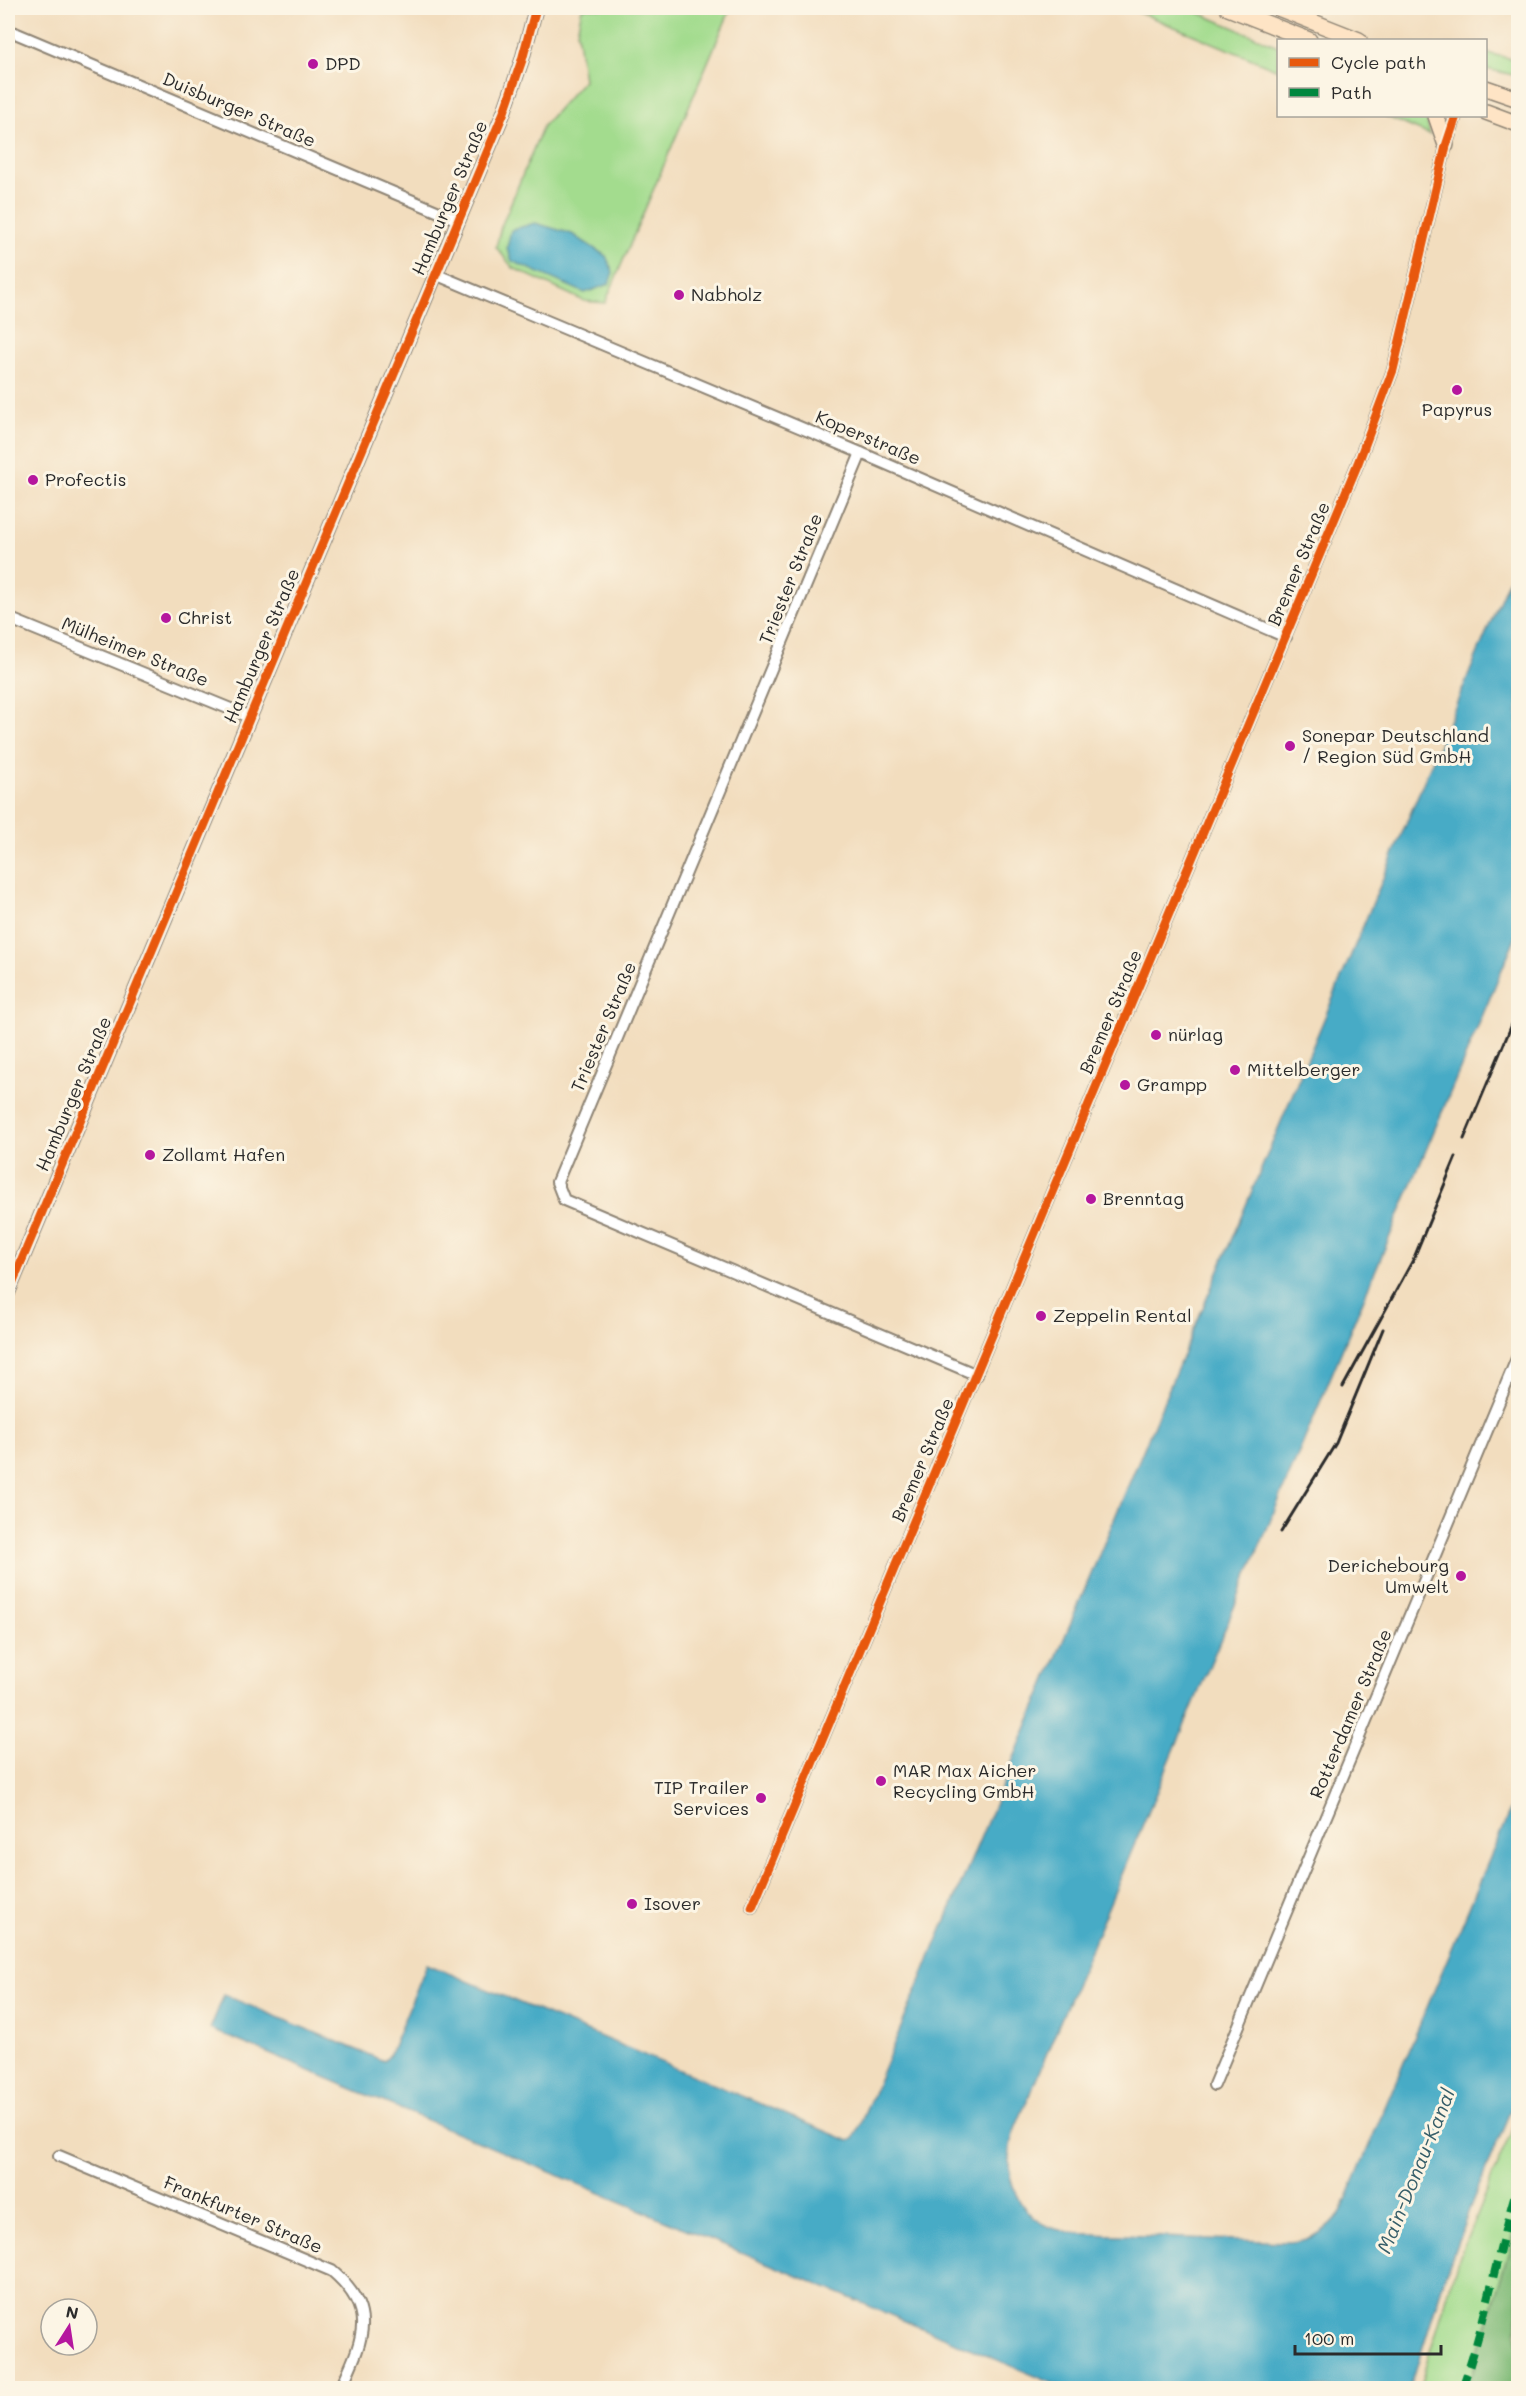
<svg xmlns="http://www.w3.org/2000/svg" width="1526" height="2396" font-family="Mali,sans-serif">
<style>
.green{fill:#a3dc8e;stroke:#67845c;stroke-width:1.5}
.forest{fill:#82bc79;stroke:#567452;stroke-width:1.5}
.water{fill:#46abc6;stroke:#386b78;stroke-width:1.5}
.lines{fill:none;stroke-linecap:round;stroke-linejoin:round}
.minor-casing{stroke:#8e8474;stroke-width:14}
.tertiary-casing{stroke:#8e8474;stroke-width:16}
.secondary-casing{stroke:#8e8474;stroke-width:18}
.minor{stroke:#fff;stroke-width:10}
.tertiary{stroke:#fff;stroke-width:14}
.secondary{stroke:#fee4c5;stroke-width:15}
.rail{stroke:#2b2b2b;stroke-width:3}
.quiet{stroke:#00873e;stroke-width:8;stroke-dasharray:15 8;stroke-linecap:butt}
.cycleway-casing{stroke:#fcf5e5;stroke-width:13}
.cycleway{stroke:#e8590c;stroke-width:9}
.poi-dot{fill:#b5179e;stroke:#fcf5e5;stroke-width:2}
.labels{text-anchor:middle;stroke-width:6;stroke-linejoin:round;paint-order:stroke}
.poi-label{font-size:18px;fill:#2b2b2b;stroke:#fcf5e5;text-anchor:start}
.street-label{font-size:18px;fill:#2b2b2b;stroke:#fcf5e5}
.water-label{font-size:20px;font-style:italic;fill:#365e69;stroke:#fcf5e5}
</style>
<rect width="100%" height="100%" fill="#fcf5e5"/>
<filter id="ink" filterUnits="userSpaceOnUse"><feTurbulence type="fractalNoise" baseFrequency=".0167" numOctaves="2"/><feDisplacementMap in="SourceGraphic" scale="12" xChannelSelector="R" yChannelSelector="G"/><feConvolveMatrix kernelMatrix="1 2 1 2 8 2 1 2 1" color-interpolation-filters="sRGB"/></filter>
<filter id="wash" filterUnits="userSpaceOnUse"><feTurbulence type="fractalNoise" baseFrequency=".008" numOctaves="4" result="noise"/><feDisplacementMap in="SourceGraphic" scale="24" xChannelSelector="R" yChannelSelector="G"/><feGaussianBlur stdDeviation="1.35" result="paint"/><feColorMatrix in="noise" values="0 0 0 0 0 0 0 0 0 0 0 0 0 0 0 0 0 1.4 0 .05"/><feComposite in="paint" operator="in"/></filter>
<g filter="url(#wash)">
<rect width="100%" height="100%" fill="#f2ddbe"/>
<g class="green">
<polygon points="582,8 731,8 605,303 584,301 513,268 496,247 501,227 543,126 584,80 577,32"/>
<polygon points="1129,8 1187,8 1278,46 1278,70"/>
<polygon points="1486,53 1518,60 1518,76 1486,69"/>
<polygon points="1385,116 1426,116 1430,135"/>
<polygon points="1518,2114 1518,2221 1468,2388 1419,2388 1458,2260"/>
</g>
<polygon class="forest" points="1518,2221 1518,2388 1468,2388"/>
<g class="water">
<polygon points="535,223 572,234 606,256 613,272 609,284 585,293 512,261 507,248 511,230"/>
<path d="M1518,557v374l-503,1198c-14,37 -4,81 35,98 22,9 49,7 73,8 55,3 110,5 166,7 23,-1 39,-11 52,-30l177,-421v301l-48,116 -24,65 -36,115h-346l-854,-359 14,-34 160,66 5,-5 38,-92 422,177 5,-2z"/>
</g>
</g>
<g filter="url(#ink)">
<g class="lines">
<defs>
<g id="minor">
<polyline points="8,30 458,220"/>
<polyline points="435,274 861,453 1286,637"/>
<polyline points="861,453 557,1182 564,1200 977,1375"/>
<polyline points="8,618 250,717"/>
<polyline points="752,1907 1358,463 1393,370 1446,146 1456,116"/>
<polyline points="1214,2085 1518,1356"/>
<path d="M59,2156l273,115c47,40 30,70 9,117"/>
</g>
<polyline id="tertiary" points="8,1293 504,112 522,60 536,8"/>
<g id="secondary">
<polyline points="1228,8 1309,40"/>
<polyline points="1278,8 1359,40"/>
<polyline points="1486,88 1518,99"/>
<polyline points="1486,112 1518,124"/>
<polyline points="1436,116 1446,145"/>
</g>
</defs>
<use href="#minor" class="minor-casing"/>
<use href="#tertiary" class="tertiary-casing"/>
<use href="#secondary" class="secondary-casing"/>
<use href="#minor" class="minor"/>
<use href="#tertiary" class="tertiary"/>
<use href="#secondary" class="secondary"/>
<g class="rail">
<polyline points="1464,1139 1518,1010"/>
<polyline points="1343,1387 1413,1260 1456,1157"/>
<polyline points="1281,1532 1336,1443 1383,1329"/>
</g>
<path class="quiet" d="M1462,2388c24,-66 35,-137 56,-204"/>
<defs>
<g id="cycleway">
<polyline points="8,1293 504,112 522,60 536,8"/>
<polyline points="752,1907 1358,463 1393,370 1446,146 1456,116"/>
</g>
</defs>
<use href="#cycleway" class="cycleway-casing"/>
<use href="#cycleway" class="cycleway"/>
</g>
</g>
<g class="poi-dot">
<circle cx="313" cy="64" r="6"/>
<circle cx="679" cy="295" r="6"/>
<circle cx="1457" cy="390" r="6"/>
<circle cx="33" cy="480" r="6"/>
<circle cx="166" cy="618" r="6"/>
<circle cx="1290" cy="746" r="6"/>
<circle cx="1156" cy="1035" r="6"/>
<circle cx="1235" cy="1070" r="6"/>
<circle cx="1125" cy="1085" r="6"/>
<circle cx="150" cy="1155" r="6"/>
<circle cx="1091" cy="1199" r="6"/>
<circle cx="1041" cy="1316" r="6"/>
<circle cx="1461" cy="1576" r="6"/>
<circle cx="881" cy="1781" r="6"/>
<circle cx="761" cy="1798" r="6"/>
<circle cx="632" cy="1904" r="6"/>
</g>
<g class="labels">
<g class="poi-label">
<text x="325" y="70">DPD</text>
<text x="691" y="301">Nabholz</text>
<text x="1457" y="416" text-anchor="middle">Papyrus</text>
<text x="45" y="486">Profectis</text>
<text x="178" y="624">Christ</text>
<text x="1302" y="742">Sonepar Deutschland<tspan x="1302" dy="21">/ Region Süd GmbH</tspan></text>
<text x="1168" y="1041">nürlag</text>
<text x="1247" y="1076">Mittelberger</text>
<text x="1137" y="1091">Grampp</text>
<text x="162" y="1161">Zollamt Hafen</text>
<text x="1103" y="1205">Brenntag</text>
<text x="1053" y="1322">Zeppelin Rental</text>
<text x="1449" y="1572" text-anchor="end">Derichebourg<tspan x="1449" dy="21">Umwelt</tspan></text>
<text x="893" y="1777">MAR Max Aicher<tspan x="893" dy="21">Recycling GmbH</tspan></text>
<text x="749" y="1794" text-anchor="end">TIP Trailer<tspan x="749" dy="21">Services</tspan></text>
<text x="644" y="1910">Isover</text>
</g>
<g class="street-label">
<text transform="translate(239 110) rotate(23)" y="6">Duisburger Straße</text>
<text transform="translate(450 198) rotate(-67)" y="6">Hamburger Straße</text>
<text transform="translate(868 438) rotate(23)" y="6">Koperstraße</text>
<text transform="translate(1299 564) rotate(-67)" y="6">Bremer Straße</text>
<text transform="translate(791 579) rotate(-68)" y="6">Triester Straße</text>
<text transform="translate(262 646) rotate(-67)" y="6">Hamburger Straße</text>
<text transform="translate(135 652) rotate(22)" y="6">Mülheimer Straße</text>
<text transform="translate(1111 1012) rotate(-67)" y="6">Bremer Straße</text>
<text transform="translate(604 1027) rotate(-67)" y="6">Triester Straße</text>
<text transform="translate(74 1094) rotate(-67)" y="6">Hamburger Straße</text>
<text transform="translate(923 1460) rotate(-67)" y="6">Bremer Straße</text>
<text transform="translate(1351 1714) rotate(-67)" y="6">Rotterdamer Straße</text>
<text transform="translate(243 2215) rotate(23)" y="6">Frankfurter Straße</text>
</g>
<g class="water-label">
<text transform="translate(1416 2171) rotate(-68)" y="7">Main-Donau-Kanal</text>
</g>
</g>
<rect width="1526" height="2396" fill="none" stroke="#fcf5e5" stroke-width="30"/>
<rect x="1277" y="39" width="210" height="78" fill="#fcf5e5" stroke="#a8a49b" stroke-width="1.5"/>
<rect x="1289" y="58" width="30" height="9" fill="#e8590c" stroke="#a8a49b" stroke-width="1.5"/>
<text x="1331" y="69" font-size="18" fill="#2b2b2b">Cycle path</text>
<rect x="1289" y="88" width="30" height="9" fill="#00873e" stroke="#a8a49b" stroke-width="1.5"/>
<text x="1331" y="99" font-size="18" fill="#2b2b2b">Path</text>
<g transform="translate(69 2327) rotate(12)"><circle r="28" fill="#fcf5e5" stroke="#a8a49b" stroke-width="1.5"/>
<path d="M0-4.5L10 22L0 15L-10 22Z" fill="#b5179e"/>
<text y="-9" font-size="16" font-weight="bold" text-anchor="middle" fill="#2b2b2b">N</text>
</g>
<path d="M1295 2345v9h146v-9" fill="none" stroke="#2b2b2b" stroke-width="3"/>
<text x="1304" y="2345" font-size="18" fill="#2b2b2b" stroke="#fcf5e5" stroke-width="4.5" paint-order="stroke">100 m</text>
</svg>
